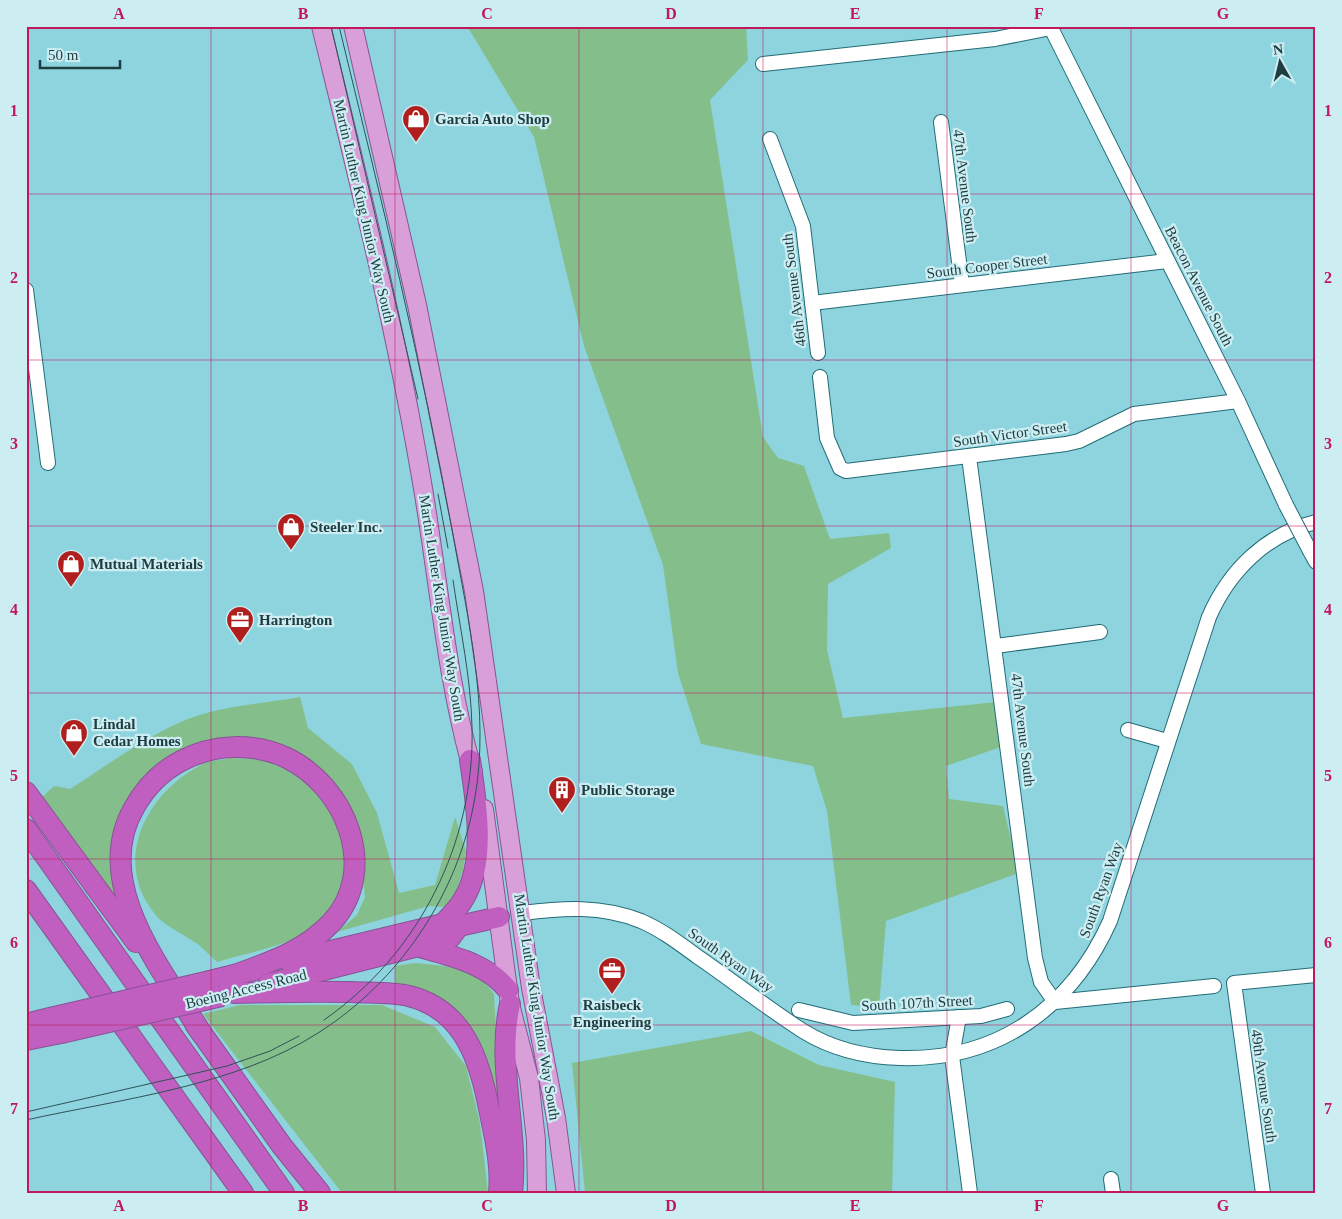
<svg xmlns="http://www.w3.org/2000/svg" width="1342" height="1219" font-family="'Times New Roman',serif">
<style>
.green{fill:#84bf8b}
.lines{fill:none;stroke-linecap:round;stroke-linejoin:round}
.minor-casing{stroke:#226c76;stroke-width:16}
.major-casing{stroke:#885394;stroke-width:20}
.highway-casing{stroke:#885394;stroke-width:22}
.minor{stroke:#fff;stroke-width:14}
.major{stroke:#d99fd9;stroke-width:18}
.highway{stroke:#c05fc0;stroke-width:20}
.tram{stroke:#2f5257;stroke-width:1}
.minor-bridge-casing{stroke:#226c76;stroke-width:16;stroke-linecap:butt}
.highway-bridge-casing{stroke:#885394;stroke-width:22;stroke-linecap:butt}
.minor-bridge{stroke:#fff;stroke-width:14}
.highway-bridge{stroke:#c05fc0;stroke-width:20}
.grid{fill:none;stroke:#c2185b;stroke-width:1;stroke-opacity:0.55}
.labels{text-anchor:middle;stroke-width:4.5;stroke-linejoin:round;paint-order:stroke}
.poi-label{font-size:15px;font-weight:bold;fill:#203e42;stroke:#cceef3;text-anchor:start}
.street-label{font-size:15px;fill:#203e42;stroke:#cceef3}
.neatline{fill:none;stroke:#c2185b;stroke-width:2}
.grid-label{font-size:16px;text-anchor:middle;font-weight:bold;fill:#c2185b}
</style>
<rect width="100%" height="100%" fill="#8ed4df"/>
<g class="green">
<polygon points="467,26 746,26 748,60 710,100 763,437 778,458 804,466 830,539 889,533 891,548 828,584 827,650 843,718 996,702 1001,747 946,766 949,799 1003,806 1019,873 886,921 879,1007 851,1005 827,811 813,766 701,744 678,673 663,565 584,346 534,137"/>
<path d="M300,697l8,31 44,36 25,49 22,80 36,-8 20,-68 11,34 -3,19 -10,32 -9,5 -15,-1 -92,26 20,-17 8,-18 -6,-58 -23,-49 -110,-49 -85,49 -22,108h-3l-76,-99 14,-13 16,3c36,-23 72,-50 111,-67 37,-16 80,-18 119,-25z"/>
<path d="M231,758c11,1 26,0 37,4 70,24 112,114 45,166 -23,18 -68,25 -96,34 -6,-5 -11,-11 -17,-16 -12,-10 -37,-20 -46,-33 -43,-55 -6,-123 51,-150 7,-3 18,-3 26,-5z"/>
<path d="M414,963c27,2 64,5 80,31l6,107h-4l-7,-37 -13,-28 -14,-20 -42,-26 -25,-6v-18z"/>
<polygon points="240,1005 382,1005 435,1027 466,1066 480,1123 488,1193 342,1193 203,1014"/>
<polygon points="751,1031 819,1065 895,1082 892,1193 585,1193 572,1063"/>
</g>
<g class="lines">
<defs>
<g id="minor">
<polyline points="1050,26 1238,401 1286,505"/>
<polyline points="763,64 995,39 1051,28"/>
<polyline points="941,122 962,285"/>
<polyline points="770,139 803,226 818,353"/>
<polyline points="26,290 48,463"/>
<polyline points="812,303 1167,261"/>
<polyline points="820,377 827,438 840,468 846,471 1066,444 1079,441 1134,414 1238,401"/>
<polyline points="969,457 1035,958 1041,982 1055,1002 1214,986"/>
<polyline points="1310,551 1316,562"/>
<polyline points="996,646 1100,632"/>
<polyline points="1128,730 1167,741"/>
<path d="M522,913c41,-5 79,-8 119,8 21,9 39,23 57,36 35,24 69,51 105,74 29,18 64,26 97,27 97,3 171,-50 210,-137l99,-304c20,-46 57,-83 107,-95"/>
<polyline points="799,1010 853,1023 981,1016 1007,1009"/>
<polyline points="959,1017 952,1056 970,1193"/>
<polyline points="1111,1179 1113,1193"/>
<polyline points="1263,1193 1234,983 1316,975"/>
</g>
<g id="major">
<path d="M321,26c36,148 73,295 99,445 18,100 25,203 53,301"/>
<polyline points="353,26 417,305 474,591 531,988 556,1118 566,1193"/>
<polyline points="484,809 510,1004 529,1078 536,1140 537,1193"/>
</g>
<g id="highway">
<polyline points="26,792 136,942"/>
<polyline points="26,829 284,1193"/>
<polyline points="26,890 243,1193"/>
<path d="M443,924c7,-8 15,-15 20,-24 24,-38 13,-99 7,-140"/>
<path d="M417,946c32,10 69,16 91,44"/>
<polyline points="289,961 443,924 459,926 499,917"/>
<polyline points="210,981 254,970"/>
<polyline points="268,984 450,938 459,926"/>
<path d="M234,993c39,-1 79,-2 118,-1 19,1 39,0 57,4 51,13 68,56 78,103 6,29 15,64 12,94"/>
<path d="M510,1004c-14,62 9,126 2,189"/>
<polyline points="26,1024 50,1018"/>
<polyline points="195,1024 282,1146 320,1193"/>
<path d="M202,1034c-38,-62 -112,-150 -68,-226 11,-20 26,-36 47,-47 32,-17 72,-19 106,-3 58,28 93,111 45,164 -25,27 -58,39 -92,51"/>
<polyline points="26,1040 61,1033"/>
</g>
</defs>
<use href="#minor" class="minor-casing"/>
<use href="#major" class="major-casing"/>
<use href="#highway" class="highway-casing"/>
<use href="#minor" class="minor"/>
<use href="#major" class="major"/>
<use href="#highway" class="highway"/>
<g class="tram">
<polyline points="331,26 418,399"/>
<polyline points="438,494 448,548"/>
<path d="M324,1020c95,-66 151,-177 148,-293 -1,-49 -12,-98 -19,-147"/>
<polyline points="26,1112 227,1066 270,1051 299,1036"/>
<path d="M26,1120c95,-21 210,-34 292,-87 82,-52 141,-140 157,-236 15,-86 -7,-177 -22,-262 -31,-171 -73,-340 -114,-509"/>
</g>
<defs>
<polyline id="minor-bridge" points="1286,505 1310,551"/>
<g id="highway-bridge">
<polyline points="50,1018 210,981"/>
<polyline points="61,1033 222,996"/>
</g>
</defs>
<use href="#minor-bridge" class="minor-bridge-casing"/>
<use href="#highway-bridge" class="highway-bridge-casing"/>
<use href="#minor-bridge" class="minor-bridge"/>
<use href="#highway-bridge" class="highway-bridge"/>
</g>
<path class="grid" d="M211,26v1167M395,26v1167M579,26v1167M763,26v1167M947,26v1167M1131,26v1167M26,194h1290M26,360h1290M26,526h1290M26,693h1290M26,859h1290M26,1025h1290"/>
<defs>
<symbol id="shop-pin" viewBox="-11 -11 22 30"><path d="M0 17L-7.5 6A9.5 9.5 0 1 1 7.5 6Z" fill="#b01f1d" stroke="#cceef3"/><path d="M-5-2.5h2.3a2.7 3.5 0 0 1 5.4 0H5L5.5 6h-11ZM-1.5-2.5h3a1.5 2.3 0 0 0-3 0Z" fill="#fff"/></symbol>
<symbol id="office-pin" viewBox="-11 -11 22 30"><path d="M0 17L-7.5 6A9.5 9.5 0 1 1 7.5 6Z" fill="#b01f1d" stroke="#cceef3"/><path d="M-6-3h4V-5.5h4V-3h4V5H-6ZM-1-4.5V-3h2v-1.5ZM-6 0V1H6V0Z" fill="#fff"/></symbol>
<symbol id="building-pin" viewBox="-11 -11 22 30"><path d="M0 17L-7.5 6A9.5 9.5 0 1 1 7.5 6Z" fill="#b01f1d" stroke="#cceef3"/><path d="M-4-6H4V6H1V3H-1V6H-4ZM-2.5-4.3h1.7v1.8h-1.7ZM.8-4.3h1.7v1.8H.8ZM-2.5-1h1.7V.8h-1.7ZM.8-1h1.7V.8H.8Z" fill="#fff"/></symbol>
</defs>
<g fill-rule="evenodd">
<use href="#shop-pin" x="400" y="103" width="32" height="43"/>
<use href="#shop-pin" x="275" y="511" width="32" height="43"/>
<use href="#shop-pin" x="55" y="548" width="32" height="43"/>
<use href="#office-pin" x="224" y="604" width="32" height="43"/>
<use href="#shop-pin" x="58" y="717" width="32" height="43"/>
<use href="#building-pin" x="546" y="774" width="32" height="43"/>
<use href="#office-pin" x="596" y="955" width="32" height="43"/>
</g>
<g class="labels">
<g class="poi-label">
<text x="435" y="124">Garcia Auto Shop</text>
<text x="310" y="532">Steeler Inc.</text>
<text x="90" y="569">Mutual Materials</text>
<text x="259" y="625">Harrington</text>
<text x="93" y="729">Lindal<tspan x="93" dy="17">Cedar Homes</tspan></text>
<text x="581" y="795">Public Storage</text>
<text x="612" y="1010" text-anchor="middle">Raisbeck<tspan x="612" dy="17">Engineering</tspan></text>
</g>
<g class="street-label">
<text transform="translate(965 186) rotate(83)" y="5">47th Avenue South</text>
<text transform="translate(364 211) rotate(77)" y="5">Martin Luther King Junior Way South</text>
<text transform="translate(987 266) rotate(-7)" y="5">South Cooper Street</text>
<text transform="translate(1199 286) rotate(63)" y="5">Beacon Avenue South</text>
<text transform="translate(794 290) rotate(-97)" y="5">46th Avenue South</text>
<text transform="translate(1010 434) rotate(-8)" y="5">South Victor Street</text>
<text transform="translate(442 608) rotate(81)" y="5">Martin Luther King Junior Way South</text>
<text transform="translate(1023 730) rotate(83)" y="5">47th Avenue South</text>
<text transform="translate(1101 890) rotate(-70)" y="5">South Ryan Way</text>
<text transform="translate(731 960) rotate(35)" y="5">South Ryan Way</text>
<text transform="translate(246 989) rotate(-14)" y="5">Boeing Access Road</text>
<text transform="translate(917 1003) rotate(-3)" y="5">South 107th Street</text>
<text transform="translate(537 1007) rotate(81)" y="5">Martin Luther King Junior Way South</text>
<text transform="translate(1264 1086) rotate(82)" y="5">49th Avenue South</text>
</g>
</g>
<rect width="1342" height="1219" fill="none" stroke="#cceef3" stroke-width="55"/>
<g transform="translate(1280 62) rotate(352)" stroke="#cceef3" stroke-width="4" paint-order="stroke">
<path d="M0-4L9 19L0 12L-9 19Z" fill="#203e42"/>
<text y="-8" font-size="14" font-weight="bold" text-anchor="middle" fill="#203e42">N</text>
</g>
<path d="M40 60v8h80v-8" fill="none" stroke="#203e42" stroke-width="2.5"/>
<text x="48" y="60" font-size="15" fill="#203e42" stroke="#cceef3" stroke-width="4" paint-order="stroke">50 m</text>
<rect x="28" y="28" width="1286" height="1164" class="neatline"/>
<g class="grid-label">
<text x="119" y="19">A</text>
<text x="303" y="19">B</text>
<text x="487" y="19">C</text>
<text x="671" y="19">D</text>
<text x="855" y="19">E</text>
<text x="1039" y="19">F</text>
<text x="1223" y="19">G</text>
<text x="14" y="116">1</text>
<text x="1328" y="116">1</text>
<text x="14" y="283">2</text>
<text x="1328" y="283">2</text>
<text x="14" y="449">3</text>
<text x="1328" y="449">3</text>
<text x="14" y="615">4</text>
<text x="1328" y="615">4</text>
<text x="14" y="781">5</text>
<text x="1328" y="781">5</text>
<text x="14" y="948">6</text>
<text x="1328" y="948">6</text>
<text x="14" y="1114">7</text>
<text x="1328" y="1114">7</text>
<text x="119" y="1211">A</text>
<text x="303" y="1211">B</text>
<text x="487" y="1211">C</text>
<text x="671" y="1211">D</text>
<text x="855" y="1211">E</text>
<text x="1039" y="1211">F</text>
<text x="1223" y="1211">G</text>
</g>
</svg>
